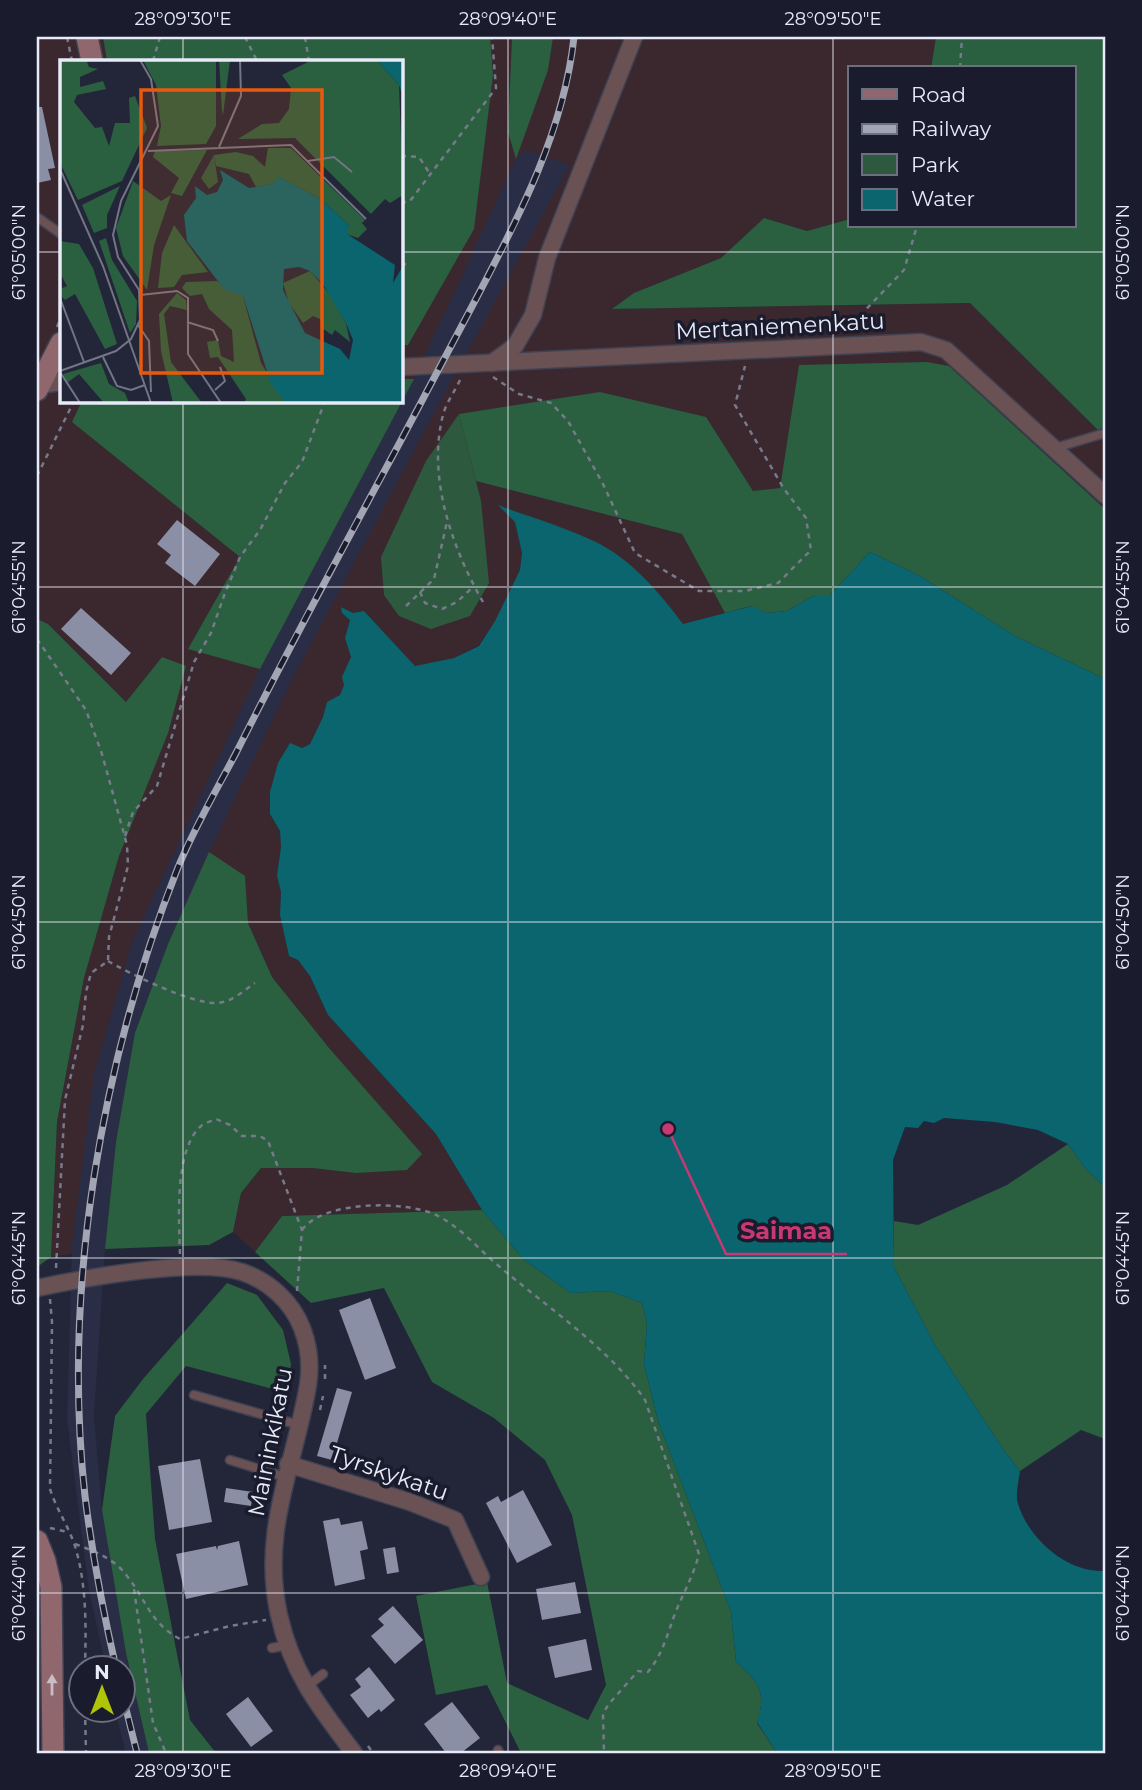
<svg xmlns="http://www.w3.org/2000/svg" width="1142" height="1790" font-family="Montserrat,sans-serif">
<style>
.industrial{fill:#3b282f;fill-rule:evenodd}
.built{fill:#292d45}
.green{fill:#2d593f}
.forest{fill:#2a5f40}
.water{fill:#0a656e}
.building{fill:#8b8fa6}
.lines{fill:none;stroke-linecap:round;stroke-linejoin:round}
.lane-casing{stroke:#3f4253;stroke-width:11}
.street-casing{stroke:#3f4253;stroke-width:19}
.secondary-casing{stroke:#3f4253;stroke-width:24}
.path{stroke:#777a8a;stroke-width:2.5;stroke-dasharray:5 5;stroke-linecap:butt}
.lane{stroke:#6a5154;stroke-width:8}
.street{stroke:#6a5154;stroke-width:16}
.secondary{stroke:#8f676c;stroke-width:21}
.rail-casing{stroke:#a2a5b3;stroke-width:7}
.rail{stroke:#1a1c2e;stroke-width:4.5;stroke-dasharray:13;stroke-linecap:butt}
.oneway{fill:#c9bdc6}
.ticks{fill:none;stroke:#e8ebf7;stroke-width:2;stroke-opacity:0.45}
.labels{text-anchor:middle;stroke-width:7;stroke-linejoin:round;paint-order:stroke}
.street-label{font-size:23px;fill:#e8ebf7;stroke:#1a1c2e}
.inset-road{fill:none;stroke:#727584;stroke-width:2}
.view{fill:#e8590c;fill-opacity:0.15;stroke:#e8590c;stroke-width:3.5}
.inset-edge{fill:none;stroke:#e8ebf7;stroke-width:3.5}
.leader{fill:none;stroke:#c83872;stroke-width:2.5}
.callout-dot{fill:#c83872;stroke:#1a1c2e;stroke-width:2.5}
.callout-label{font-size:24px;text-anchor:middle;font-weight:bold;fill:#c83872;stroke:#1a1c2e;stroke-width:7;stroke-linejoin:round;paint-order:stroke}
.neatline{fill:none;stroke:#e8ebf7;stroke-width:2.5}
.ticks-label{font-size:18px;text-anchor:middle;fill:#e8ebf7}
</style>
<rect width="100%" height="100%" fill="#232638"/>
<path class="industrial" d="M37,37h899l-5,31h-81v151l-43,12 -43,-13 -43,40 -86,35 -22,16 358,-6 134,134v72l-156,-143 -159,57 -10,65 -27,3 -47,-74 -230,64 206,53 43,79 -42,11 -86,-81 -97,-37 15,16 7,31 -2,17 -25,51 -16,24 -25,13 -39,8 -51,-55 -11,2 -11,-6v6l8,6 -5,19 6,19 -7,28 -4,10 -13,8 -4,14 -13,27 -8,4 -12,-4 -20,70 10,17 1,16 -4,29 4,16 -1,23 9,41 9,4 12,16 18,39 108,119 46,76 -200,6 -27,36 -22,-20 8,-39 20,-25h51l44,5 -27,-125 -57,-71 -24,-54 -3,-46 -110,156 -30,216 -54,8 6,-135 27,-144 35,-122 43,-199 -36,45 -78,-78 -11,-5zM61,61h340v340h-340z"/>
<polygon class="built" points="525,150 570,165 442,398 292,679 209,852 168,944 116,1142 105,1250 94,1415 102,1510 126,1653 149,1753 126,1753 115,1710 122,1710 122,1668 106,1668 89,1591 67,1419 72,1246 94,1074 133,940 260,669 414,379 516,159"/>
<polygon class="green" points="459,414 481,501 489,583 470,616 431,629 399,616 384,595 381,557 426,461"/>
<g class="forest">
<polygon points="103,37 490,37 493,75 474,229 408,345 401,345 401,61 107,61"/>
<polygon points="512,37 553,37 548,70 516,159 508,132"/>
<polygon points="936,37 1105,37 1105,437 970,303 612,309 634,293 721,258 764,218 807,231 850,219 850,226 1074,226 1074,68 931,68"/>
<polygon points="927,362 949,366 1105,509 1105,679 1015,636 920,576 870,552 830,595 815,595 787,611 767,613 751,606 725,613 682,534 476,481 459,414 600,392 706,417 753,491 780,488 799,365"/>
<polygon points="401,379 414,379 260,669 188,649 240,557 72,422 82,401 401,401"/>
<polygon points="37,619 48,624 126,702 162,657 186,666 168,733 119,856 84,978 57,1122 51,1257 37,1267"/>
<polygon points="209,852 245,876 248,923 272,977 329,1048 422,1154 407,1170 356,1173 312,1168 261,1168 241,1193 233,1232 209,1245 105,1249 116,1142 135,1033 168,944"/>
<polygon points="1068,1144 1085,1168 1105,1187 1105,1439 1081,1430 1020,1471 1003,1449 935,1345 894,1267 894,1221 918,1225 1007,1185"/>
<path d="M482,1210l41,49 48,34 39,-2 32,12 5,20 -3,41 14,57 73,191 5,50c23,20 31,30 21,61l20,30h-256l-34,-68 -51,10 -20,-99 71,-14 20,101 81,37 18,-35 -34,-170 -27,-55 -51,-42 -62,-36 -48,-94 -73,15 -56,-51 27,-36z"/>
<polygon points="227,1283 257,1295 283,1330 291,1364 288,1393 186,1366 146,1414 155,1539 176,1649 190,1720 216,1753 149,1753 126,1653 102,1510 115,1416 143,1379"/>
</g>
<path class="water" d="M498,505c32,12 67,22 98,37 35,17 64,51 87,82l69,-18 15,7 20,-2 28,-16h15l40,-43 50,24 95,60 90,43v508l-20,-19 -17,-24 -30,-14 -43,-8 -51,-4 -10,5 -10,-2 -6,7 -13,-1 -12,33 1,107 41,78 68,104 17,22c-1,9 -5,24 -2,33 11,35 49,69 87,67v182h-328l-20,-31c10,-30 2,-40 -21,-60l-5,-50 -73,-191 -14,-57 3,-41 -5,-20 -32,-12 -39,2 -48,-34 -41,-49 -46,-76 -108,-119 -18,-39 -12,-16 -9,-4 -9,-41 1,-23 -4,-16 4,-29 -1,-16 -10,-17v-22l8,-29 12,-20 12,5 8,-4 13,-27 4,-15 13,-7 4,-10 -2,-8 9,-20 -6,-19 5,-18 -8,-7 -1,-6 12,6 11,-2 51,55 39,-8 25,-12 16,-25 25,-51 2,-17 -7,-31z"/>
<g class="building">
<polygon points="37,107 42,107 55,168 48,169 51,180 37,183"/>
<polygon points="177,520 220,554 195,586 165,563 171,555 157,544"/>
<polygon points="81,608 131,653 111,675 61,629"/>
<polygon points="370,1298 396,1368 365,1380 339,1310"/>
<polygon points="337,1388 352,1392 332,1460 317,1456"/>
<polygon points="200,1459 212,1522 169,1530 158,1466"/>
<polygon points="226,1488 253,1492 251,1506 224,1502"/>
<polygon points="523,1490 552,1545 517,1563 486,1503 498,1496 501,1502"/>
<polygon points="339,1518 341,1525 362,1521 368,1549 360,1551 365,1579 335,1586 323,1521"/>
<polygon points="239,1541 248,1585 186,1599 176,1554 216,1546 217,1550 218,1546"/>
<polygon points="395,1547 399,1572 387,1574 383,1549"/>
<polygon points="575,1582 581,1613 542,1620 536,1589"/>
<polygon points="393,1606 423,1640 395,1664 371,1636 384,1625 378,1619"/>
<polygon points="586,1639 592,1670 555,1678 548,1647"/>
<polygon points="369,1667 395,1700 381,1712 379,1709 368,1718 350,1695 361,1687 355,1679"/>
<polygon points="248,1697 273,1731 251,1747 226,1714"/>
<polygon points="452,1702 480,1738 461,1753 446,1753 424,1724"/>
</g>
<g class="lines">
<defs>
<g id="lane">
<polyline points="37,217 61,234"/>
<polyline points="1055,448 1105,433"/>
<polyline points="194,1395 299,1425"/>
<polyline points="230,1460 285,1477"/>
<polyline points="272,1648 288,1645"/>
<polyline points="306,1687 323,1674"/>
<polyline points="498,1750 499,1753"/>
</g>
<g id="street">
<polyline points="492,363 515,346 533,315 547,258 634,37"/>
<polyline points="401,367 921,342 946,350 1105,495"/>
<polyline points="40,385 61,382"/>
<path d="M37,1288c48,-10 160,-31 205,-16 27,9 50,30 60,56 7,18 9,38 6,57 -13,79 -48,146 -29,230 13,58 40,92 75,138"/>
<polyline points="288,1464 410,1502 455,1520 481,1577"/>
</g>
<g id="secondary">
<polyline points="87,37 92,61"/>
<polyline points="37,390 61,343"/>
<polyline points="37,1541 45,1561 51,1587 53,1753"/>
</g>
</defs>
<use href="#lane" class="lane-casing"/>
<use href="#street" class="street-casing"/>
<use href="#secondary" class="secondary-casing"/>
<g class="path">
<polyline points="67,37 72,61"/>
<polyline points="245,37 257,61"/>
<polyline points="305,37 309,61"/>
<polyline points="153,61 160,37"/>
<polyline points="960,68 962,37"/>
<polyline points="401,156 419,157 430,174"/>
<polyline points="401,203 410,201 496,88 492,37"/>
<polyline points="401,254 405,264 401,269"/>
<polyline points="57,327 61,317"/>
<polyline points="846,330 904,270 917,226"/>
<polyline points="493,377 519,394 551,403 568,421 603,484 635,553 699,591 745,591 778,583 811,550 806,518 784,489 735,405 745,366"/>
<path d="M460,380c-5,11 -14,23 -17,35 -16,62 9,133 40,187"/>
<polyline points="37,476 74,401"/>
<polyline points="420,592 425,603 442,609 457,602 474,586"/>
<polyline points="406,606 434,579 447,522"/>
<polyline points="37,639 86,710 102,754 127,845 128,866 109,937 108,961"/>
<polyline points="125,836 133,812 157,786 194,662 211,633 225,593 240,557 260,530 285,483 302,462 325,401"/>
<path d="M108,961c22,13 84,43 108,42 15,0 27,-12 39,-20"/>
<path d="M302,1230c21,-30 106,-30 136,-14 24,12 41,34 62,51 47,40 110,82 145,133l54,154c-5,20 -15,38 -23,57 -9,23 -12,41 -28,61l-10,-1 -30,34 -5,9 1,39"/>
<path d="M180,1254c-1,-33 -6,-104 21,-128 3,-3 11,-5 15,-7l14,6 12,11h18l8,5 34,89 -5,61"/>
<polyline points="56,1268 65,1100 83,1025 86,992 91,973 108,961"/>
<path d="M50,1299l2,23 -2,167c6,19 17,35 24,54 13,40 12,84 11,125"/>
<polyline points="325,1379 325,1365"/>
<polyline points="320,1410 323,1396"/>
<polyline points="50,1528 68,1532"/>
<path d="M75,1544c19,7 40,15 52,32 20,25 23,47 53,63l50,-13 36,-6"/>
<polyline points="134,1589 153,1723 166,1753"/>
<polyline points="85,1710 86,1753"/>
<polyline points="368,1746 373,1753"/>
</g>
<use href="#lane" class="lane"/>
<use href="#street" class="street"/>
<use href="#secondary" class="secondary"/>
<defs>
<g id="rail">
<path d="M116,1668c-13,-57 -24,-115 -31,-172 -23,-207 16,-433 92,-626 16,-40 39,-79 59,-117 52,-104 108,-207 163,-309 26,-49 52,-98 78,-147 43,-82 87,-167 97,-260"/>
<polyline points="122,1693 137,1753"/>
</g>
</defs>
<use href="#rail" class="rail-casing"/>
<use href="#rail" class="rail"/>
</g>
<defs><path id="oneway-solid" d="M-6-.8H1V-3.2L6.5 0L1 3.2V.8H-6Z" transform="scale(1.75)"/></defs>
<use class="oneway" href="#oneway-solid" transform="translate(52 1685) rotate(-90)"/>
<path class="ticks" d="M183,37v24M508,37v1716M833,37v1716M37,252h24M401,252h704M183,401v1352M37,587h1068M37,922h1068M37,1258h1068M37,1593h1068"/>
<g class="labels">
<g class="street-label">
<text transform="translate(780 326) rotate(-3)" y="8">Mertaniemenkatu</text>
<text transform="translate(270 1442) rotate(-79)" y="8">Maininkikatu</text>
<text transform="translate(389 1473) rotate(19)" y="8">Tyrskykatu</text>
</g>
</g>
<g transform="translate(60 60)">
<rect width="343" height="343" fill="#232638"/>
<path d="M154,95l4,27 -9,7 -8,-11z" fill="#2d593f"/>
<path d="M0,0h32l-5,2 2,5 9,2 -18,8v10l23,-6 3,8 -29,6 -3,7 21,26 7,-1 7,19 6,-23h15l-1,-25 6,-2 12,32 -25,53 -44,19 -18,-37zM83,0h73v66l-10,18 -49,2 4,-20 -5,-41zM159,0h11l-7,55 -1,-4zM252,0h65l22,25 4,110 -13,8 -5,-4 -14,15 -76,-76 -57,1 24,-15 17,-1 10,-14 2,-21 -9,-13zM208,88h23l74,72 -3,3 5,6 -9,9 -12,-4 3,-9 -29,-26 -41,-22 -6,7 -17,3 -7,-13 -33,-8 -2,-11 22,-3 17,4 12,11zM147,90l-25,46 -11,-3 8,-15 -26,-21 2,-6zM73,121l28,20 10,-6 -17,50 -7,45 -24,-34 -7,-28zM60,126l-13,29v13l-13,5 -12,-28zM114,165l34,47 -26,3 -8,12 -16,1 4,-35zM46,178l6,22 25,41 -1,23 -6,9 -31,-92zM0,181l19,3 14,24 24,76 -12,5 -30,-55 -10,6 -5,-5v-6l7,-3 -7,-13zM250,211l19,22 17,30 4,19 -15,-12 -3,5 -10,-7 -2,-9 -7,-3 -10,7 -14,-20 -6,-20zM157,221l26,15 18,67 25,40h-42l2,-4 -28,-42 -8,1 -3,-16 11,-2 3,16 13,6 -2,-32 -23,-21 -7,-15 -12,2 -8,-8 4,-6zM117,233l9,7 1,10 -17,-4 -6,8 7,48 31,41h-29l-12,-52 -2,-37zM41,303l8,21 16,9 4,10h-25l-25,-29 -12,9 -4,-9z" fill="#2a5f40"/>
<path d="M317,0h26v37l-4,-12zM160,110l29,18 23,-4 7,-7 8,4 33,18 29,26 -2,9 48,31 -2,18 10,-17v137h-117l-15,-19 -28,-88 -19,-7 -37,-48 -3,-26 12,-17 -1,-12 12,9 10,-3 6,-12zM239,207l11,4 13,13 23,39 7,17 -4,20 -9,-11 -35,-16 -22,-43 1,-21z" fill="#0a656e" fill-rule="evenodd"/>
<path class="inset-road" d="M159,87l22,-51 -1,-36M88,91l143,-6 75,74M248,101l26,-4 18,15M0,109l43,97 48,137M80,235l37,-4 11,7v56l33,49M0,238l24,64M127,262l26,8 5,11M78,265l11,16 2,51M43,297l14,29 14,4 14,-5M0,311l56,-20 15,-12 9,-19 -1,-30 -21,-33 -5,-22 8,-34 37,-75 -7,-47 -11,-19M0,312l20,31M155,330l10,-9 -5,-14"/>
<path class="view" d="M81,30h181v283h-181z"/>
<rect width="343" height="343" class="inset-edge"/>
</g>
<path class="leader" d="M668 1129L726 1254H847"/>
<circle class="callout-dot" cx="668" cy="1129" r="7"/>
<g class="callout-label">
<text x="786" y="1239">Saimaa</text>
</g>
<rect width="1142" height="1790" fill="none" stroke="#1a1c2e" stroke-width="77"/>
<rect x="848" y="66" width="228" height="161" fill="#1a1c2e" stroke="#6c6f7e" stroke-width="2"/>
<rect x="862" y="89" width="35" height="10" fill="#8f676c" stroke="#6c6f7e" stroke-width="2"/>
<text x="911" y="102" font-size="21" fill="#e8ebf7">Road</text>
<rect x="862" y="124" width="35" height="10" fill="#a2a5b3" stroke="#6c6f7e" stroke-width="2"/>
<text x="911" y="136" font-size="21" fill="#e8ebf7">Railway</text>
<rect x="862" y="154" width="35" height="21" fill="#2d593f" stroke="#6c6f7e" stroke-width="2"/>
<text x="911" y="172" font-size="21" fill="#e8ebf7">Park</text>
<rect x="862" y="189" width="35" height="21" fill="#0a656e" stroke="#6c6f7e" stroke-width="2"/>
<text x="911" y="206" font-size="21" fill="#e8ebf7">Water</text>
<g transform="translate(102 1689)"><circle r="33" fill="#1a1c2e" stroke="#6c6f7e" stroke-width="2"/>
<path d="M0-5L12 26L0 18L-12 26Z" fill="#aec508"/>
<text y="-10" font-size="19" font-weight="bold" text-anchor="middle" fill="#e8ebf7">N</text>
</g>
<rect x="38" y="38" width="1066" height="1714" class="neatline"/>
<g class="ticks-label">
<text x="183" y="25">28°09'30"E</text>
<text x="508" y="25">28°09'40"E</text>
<text x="833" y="25">28°09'50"E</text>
<text transform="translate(19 252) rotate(-90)" y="6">61°05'00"N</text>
<text transform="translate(1123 252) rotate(-90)" y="6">61°05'00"N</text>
<text transform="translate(19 587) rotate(-90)" y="6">61°04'55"N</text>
<text transform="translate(1123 587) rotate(-90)" y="6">61°04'55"N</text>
<text transform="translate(19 922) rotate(-90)" y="6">61°04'50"N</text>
<text transform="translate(1123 922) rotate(-90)" y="6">61°04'50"N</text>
<text transform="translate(19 1258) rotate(-90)" y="6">61°04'45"N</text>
<text transform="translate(1123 1258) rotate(-90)" y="6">61°04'45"N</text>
<text transform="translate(19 1593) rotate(-90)" y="6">61°04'40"N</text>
<text transform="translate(1123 1593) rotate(-90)" y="6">61°04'40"N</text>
<text x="183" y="1777">28°09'30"E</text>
<text x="508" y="1777">28°09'40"E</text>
<text x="833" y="1777">28°09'50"E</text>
</g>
</svg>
